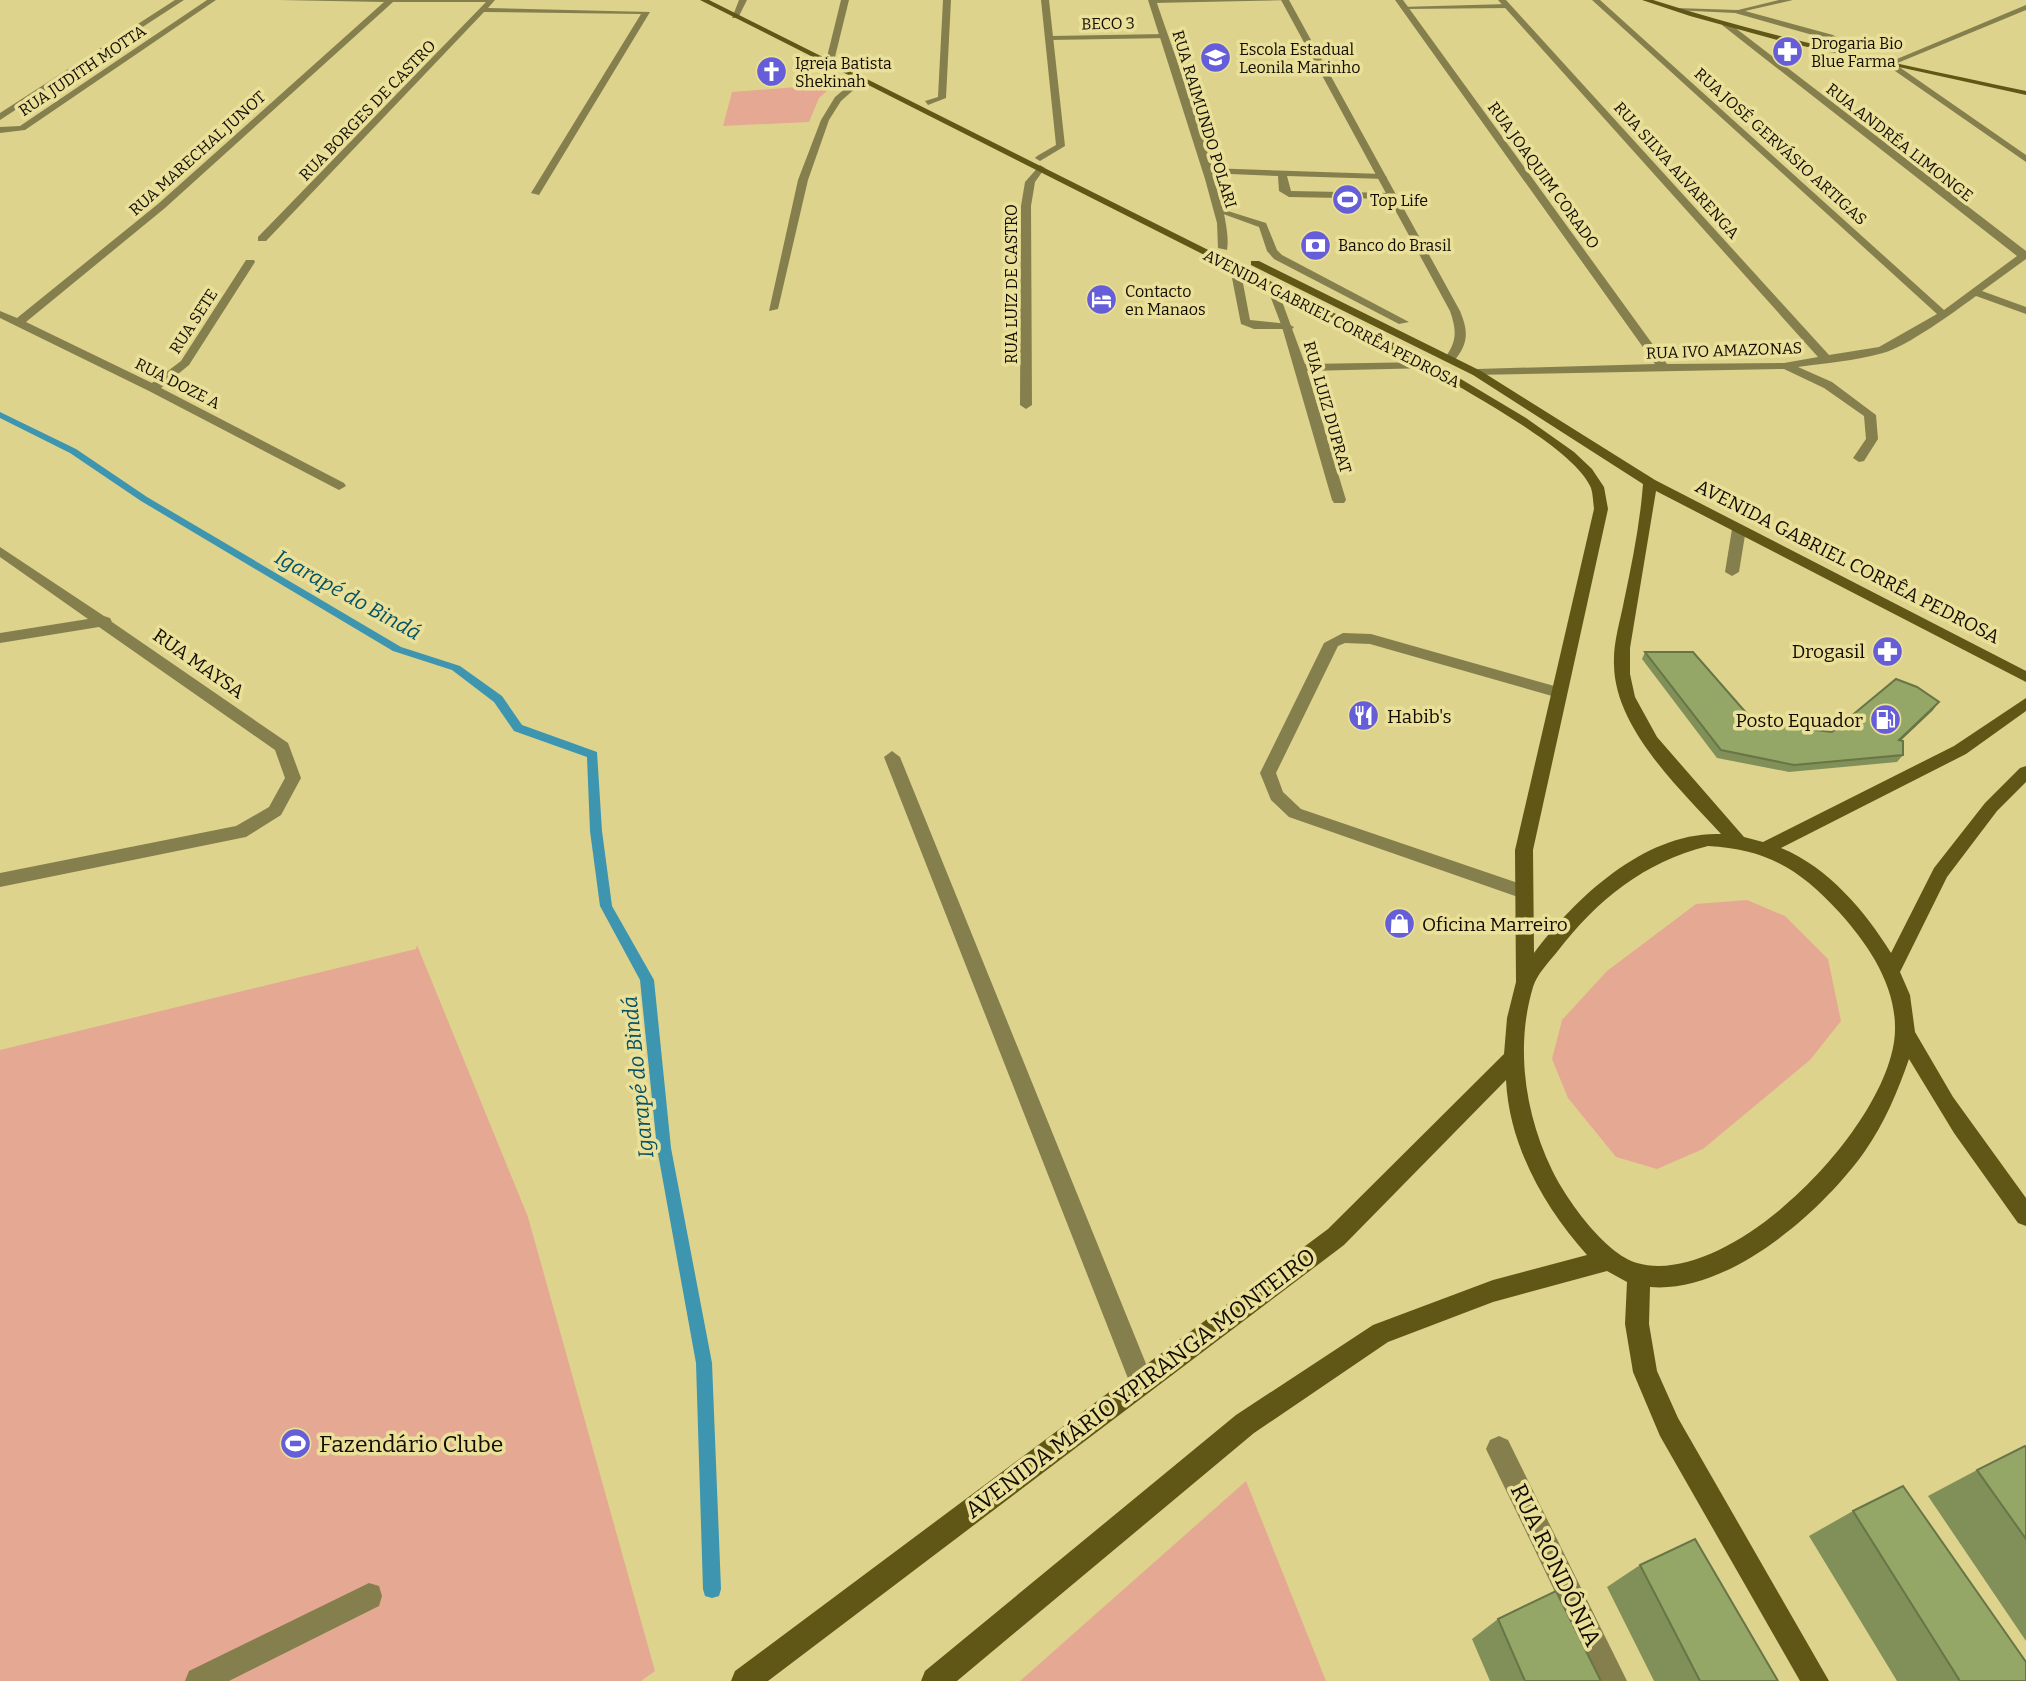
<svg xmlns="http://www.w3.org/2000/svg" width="2026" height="1681" font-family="Bitter,serif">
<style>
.green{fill:#e5a993}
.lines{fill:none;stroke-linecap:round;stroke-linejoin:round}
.stream{fill:#3d95af;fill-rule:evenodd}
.lane{fill:#857f4e;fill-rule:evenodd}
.street{fill:#857f4e;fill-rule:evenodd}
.secondary{fill:#605717;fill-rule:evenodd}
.wall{fill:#809058}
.shaded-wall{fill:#687547}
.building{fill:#95a766;stroke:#687547;stroke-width:2}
.labels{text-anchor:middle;stroke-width:7;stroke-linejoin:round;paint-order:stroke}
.far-street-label{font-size:16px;fill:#110c00;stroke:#eae09a}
.far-poi-label{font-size:16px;fill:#110c00;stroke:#eae09a;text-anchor:start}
.street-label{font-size:19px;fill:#110c00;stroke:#eae09a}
.poi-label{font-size:19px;fill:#110c00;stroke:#eae09a;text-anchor:end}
.water-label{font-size:21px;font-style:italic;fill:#055265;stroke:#eae09a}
.near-street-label{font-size:23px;fill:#110c00;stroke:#eae09a}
.near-poi-label{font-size:23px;fill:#110c00;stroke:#eae09a;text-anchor:start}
</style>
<rect width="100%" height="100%" fill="#ddd38d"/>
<g class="green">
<polygon points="835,84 819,98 809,122 723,126 732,92"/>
<polygon points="1747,900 1785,916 1828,959 1841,1021 1810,1060 1703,1149 1657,1169 1616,1157 1568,1098 1552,1059 1562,1020 1607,971 1696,904"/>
<polygon points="417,945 528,1217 655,1671 641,1681 0,1681 0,1050 416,949"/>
<polygon points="1246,1481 1326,1681 1020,1681"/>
</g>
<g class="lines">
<polygon class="stream" points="0,412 76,449 147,497 401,647 460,666 502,696 522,725 597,752 602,831 612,906 654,980 671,1148 712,1363 721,1589 719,1596 712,1598 705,1596 703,1589 696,1363 657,1148 640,980 600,906 590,831 587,757 514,731 494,702 452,670 393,651 141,501 70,453 0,418"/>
<g class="lane">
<polygon points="1150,0 1290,0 1153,3"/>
<polygon points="1508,4 1511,8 1404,9 1400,7"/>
<polygon points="1165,34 1168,38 1050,40 1046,38 1050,36"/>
<polygon points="1208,168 1382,174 1387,177 1385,179 1287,176 1291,191 1392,193 1397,196 1392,199 1289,197 1279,191 1278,176 1205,173 1205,169"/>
<polygon points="1215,207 1266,223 1277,250 1282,255 1409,322 1399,324 1274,259 1267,251 1259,227 1215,211"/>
<polygon points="1241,266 1246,269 1242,278 1250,320 1288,324 1294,327 1292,329 1254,329 1241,324 1232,278 1237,267"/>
<polygon points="1739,525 1746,529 1739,572 1732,576 1725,572 1732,529"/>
<polygon points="1343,633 1371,634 1565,689 1567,693 1565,697 1559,698 1370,644 1345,643 1338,646 1276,773 1283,792 1301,809 1530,887 1533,892 1530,897 1518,897 1289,817 1271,800 1260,773 1324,643"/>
<polygon points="369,1583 379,1586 382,1596 379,1606 229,1681 185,1681 189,1671"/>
</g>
<g class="street">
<polygon points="175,0 184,0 0,120 0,113"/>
<polygon points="207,0 216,0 25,130 0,133 0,127 20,126"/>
<polygon points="279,0 495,0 488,8 650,12 539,195 531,193 641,14 484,12 266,241 258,241 258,237 486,2 393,2 165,208 26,322 152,383 181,361 246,260 254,260 255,262 189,365 161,388 344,483 346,486 339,490 149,391 0,318 0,311 17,318 158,204 384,2"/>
<polygon points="739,0 747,0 738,18 732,18"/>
<polygon points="841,0 849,0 834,61 830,63 826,61"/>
<polygon points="943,0 951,0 946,98 928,105 925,101 938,97"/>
<polygon points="1041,0 1049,0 1065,146 1040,161 1035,158 1037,156 1056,145"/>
<path d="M1148,0h8c14,44 80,216 71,250l-9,-2 -1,-25 -12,-44z"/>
<path d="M1281,0h8l171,311c9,21 8,33 -6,50l-10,-2c13,-17 13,-28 6,-48z"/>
<path d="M1395,0h8l264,364 117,-1 34,-6 -320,-357h8l323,355 50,-8 58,-33 -345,-314h8l344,310 73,-54 -295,-231 7,-2 297,228v8l-44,32 44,16v7l-50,-18c-22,16 -68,50 -93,57 -29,8 -57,10 -85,14l34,15 44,33 2,24 -14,22 -5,1 -6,-4 13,-19 -2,-23 -40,-28 -40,-19 -311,6 -2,-2 6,-4 178,-5z"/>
<polygon points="1779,0 1793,0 1745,11 1833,35 1849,45 1847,56 1841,56 1842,48 1827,39 1735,13 1672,10 1676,8 1738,10"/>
<polygon points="2026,5 2026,10 1895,64 2026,155 2026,162 1885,64"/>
<polygon points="859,77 866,79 841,101 829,120 808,180 778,309 769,311 798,180 821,120 835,97"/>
<polygon points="1040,165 1045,168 1035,182 1031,206 1032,405 1026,409 1020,405 1021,206 1025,182"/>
<polygon points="1267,283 1276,285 1305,364 1430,362 1436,365 1430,368 1307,371 1346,500 1344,503 1334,503 1332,500 1282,327 1266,285"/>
<polygon points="0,547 104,616 110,618 112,622 288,743 301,778 281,815 246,837 0,887 0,873 236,826 269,807 285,778 275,750 99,627 0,643 0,633 88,619 0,557"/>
<polygon points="892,751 900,757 1153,1381 1150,1390 1141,1393 1132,1390 1129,1381 884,757"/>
<polygon points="1499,1436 1508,1440 1627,1681 1598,1681 1486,1449 1490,1440"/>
</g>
<g class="secondary">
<path d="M700,0h9l725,363 92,55 48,34 18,17 12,18 4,22 -75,341 1,103c42,-56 112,-122 187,-119 -40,-44 -106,-105 -107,-169 -1,-22 6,-43 10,-64 8,-38 16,-77 19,-117l-170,-109 -222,-110v-4h8l222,110 174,109 371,191v11l-370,-191 -26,157v26l5,23 22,40 87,100 19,5 191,-96 72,-48v13l-60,43 -185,94c47,19 84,63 110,105l43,-85 51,-65 35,-35 6,-2v16l-29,29 -50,66 -47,95 10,23 5,37 38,65 73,101v28l-8,-3 -64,-90 -45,-74c-11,32 -25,65 -44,92 -43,61 -137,143 -215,136l-1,37 8,47 21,47 151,263h-29l-140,-245 -27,-64 -8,-48 2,-42 -20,-11 -114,31 -105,40 -134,91 -297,248h-36l4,-10 311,-256 137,-90 120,-45 94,-25c-43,-48 -78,-110 -81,-175l-162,165 -576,436h-37l4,-10 593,-442 176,-175 3,-36 9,-36 -1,-132 79,-341c-1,-7 -1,-15 -3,-21 -16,-40 -127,-97 -165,-121zM1708,846c58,3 92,23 131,66 29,32 57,73 56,118 -1,91 -163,260 -258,233 -32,-9 -71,-64 -85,-93 -27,-56 -37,-123 -19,-183 4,-13 16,-25 24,-35 40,-52 87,-90 151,-106z"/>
<path d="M1642,0h11c122,39 248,64 373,91v4l-241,-53 -95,-26z"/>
</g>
</g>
<g class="wall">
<polygon points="1645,652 1755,723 1832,732 1933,710 1901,740 1903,755 1897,762 1789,772 1717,758 1642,659"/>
<polygon points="2026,1447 2026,1641 1928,1496 1977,1470"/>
<polygon points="1853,1511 2026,1681 1897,1681 1809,1536"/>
<polygon points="1640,1565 1778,1681 1654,1681 1607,1587"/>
<polygon points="1498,1619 1601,1681 1490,1681 1472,1639"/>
</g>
<polygon class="shaded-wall" points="1939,702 1933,710 1893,748 1899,740"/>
<g class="building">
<polygon points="1645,652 1693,652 1755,723 1832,732 1896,679 1917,687 1939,702 1899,740 1903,741 1903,755 1794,765 1721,750"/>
<polygon points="2025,1446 2026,1447 2026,1539 1977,1470"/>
<polygon points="1903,1486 2026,1662 2026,1681 1960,1681 1853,1511"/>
<polygon points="1695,1539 1778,1681 1700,1681 1640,1565"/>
<polygon points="1556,1591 1601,1681 1525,1681 1498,1619"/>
</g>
<defs>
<symbol id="pharmacy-disc" viewBox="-11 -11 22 22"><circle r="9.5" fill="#655ed8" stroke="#eae09a"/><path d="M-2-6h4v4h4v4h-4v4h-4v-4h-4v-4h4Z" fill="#fff"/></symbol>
<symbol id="school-disc" viewBox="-11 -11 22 22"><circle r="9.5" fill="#655ed8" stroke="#eae09a"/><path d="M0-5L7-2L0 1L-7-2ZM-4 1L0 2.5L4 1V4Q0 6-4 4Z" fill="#fff"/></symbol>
<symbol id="church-disc" viewBox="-11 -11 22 22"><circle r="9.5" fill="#655ed8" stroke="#eae09a"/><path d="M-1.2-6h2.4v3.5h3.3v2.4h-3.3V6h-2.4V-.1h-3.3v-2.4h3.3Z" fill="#fff"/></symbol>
<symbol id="stadium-disc" viewBox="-11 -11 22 22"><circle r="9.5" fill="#655ed8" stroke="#eae09a"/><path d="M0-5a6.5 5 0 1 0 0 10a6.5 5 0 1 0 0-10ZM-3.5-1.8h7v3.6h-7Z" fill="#fff"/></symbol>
<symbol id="bank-disc" viewBox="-11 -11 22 22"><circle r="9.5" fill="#655ed8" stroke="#eae09a"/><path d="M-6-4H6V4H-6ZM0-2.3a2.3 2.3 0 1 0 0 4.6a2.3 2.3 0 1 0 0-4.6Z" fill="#fff"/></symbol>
<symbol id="hotel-disc" viewBox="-11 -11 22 22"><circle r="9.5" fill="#655ed8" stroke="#eae09a"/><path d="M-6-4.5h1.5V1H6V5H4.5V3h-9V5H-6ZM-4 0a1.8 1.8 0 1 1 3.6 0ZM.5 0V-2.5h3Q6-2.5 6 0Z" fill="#fff"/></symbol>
<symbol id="restaurant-disc" viewBox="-11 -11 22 22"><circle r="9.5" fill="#655ed8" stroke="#eae09a"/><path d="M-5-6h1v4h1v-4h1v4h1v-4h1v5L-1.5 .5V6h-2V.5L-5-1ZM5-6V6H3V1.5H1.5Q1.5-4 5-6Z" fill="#fff"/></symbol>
<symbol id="fuel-disc" viewBox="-11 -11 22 22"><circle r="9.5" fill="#655ed8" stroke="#eae09a"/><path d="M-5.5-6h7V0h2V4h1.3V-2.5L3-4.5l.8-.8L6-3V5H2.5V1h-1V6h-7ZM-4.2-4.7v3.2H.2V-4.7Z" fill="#fff"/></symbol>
<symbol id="shop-disc" viewBox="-11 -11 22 22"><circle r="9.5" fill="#655ed8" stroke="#eae09a"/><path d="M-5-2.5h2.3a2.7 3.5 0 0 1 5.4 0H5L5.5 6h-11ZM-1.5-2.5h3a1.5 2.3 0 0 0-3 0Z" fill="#fff"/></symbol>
</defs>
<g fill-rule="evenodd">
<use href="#pharmacy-disc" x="1770" y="34" width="35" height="35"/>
<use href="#school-disc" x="1198" y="40" width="35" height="35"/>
<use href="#church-disc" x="754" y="54" width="35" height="35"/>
<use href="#stadium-disc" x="1330" y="182" width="35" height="35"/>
<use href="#bank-disc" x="1298" y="228" width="35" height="35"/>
<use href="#hotel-disc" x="1084" y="282" width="35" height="35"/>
<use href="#pharmacy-disc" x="1870" y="634" width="35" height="35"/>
<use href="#restaurant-disc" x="1346" y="698" width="35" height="35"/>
<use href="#fuel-disc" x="1868" y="702" width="35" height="35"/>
<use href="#shop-disc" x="1382" y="906" width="35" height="35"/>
<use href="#stadium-disc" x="278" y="1426" width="35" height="35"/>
</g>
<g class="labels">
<g class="far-street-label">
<text transform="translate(1108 23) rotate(-1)" y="6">BECO 3</text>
<text transform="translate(82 70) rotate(-34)" y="6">RUA JUDITH MOTTA</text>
<text transform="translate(367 110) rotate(-46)" y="6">RUA BORGES DE CASTRO</text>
<text transform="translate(1205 119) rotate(73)" y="6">RUA RAIMUNDO POLARI</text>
<text transform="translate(1900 142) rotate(38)" y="6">RUA ANDRÉA LIMONGE</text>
<text transform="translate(1781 146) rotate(42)" y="6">RUA JOSÉ GERVÁSIO ARTIGAS</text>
<text transform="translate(197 153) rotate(-42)" y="6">RUA MARECHAL JUNOT</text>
<text transform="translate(1677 170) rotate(48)" y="6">RUA SILVA ALVARENGA</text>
<text transform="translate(1544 175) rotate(54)" y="6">RUA JOAQUIM CORADO</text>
<text transform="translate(1011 284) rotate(-90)" y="6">RUA LUIZ DE CASTRO</text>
<text transform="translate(1332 318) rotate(27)" y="6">AVENIDA GABRIEL CORRÊA PEDROSA</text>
<text transform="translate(193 321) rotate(-57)" y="6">RUA SETE</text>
<text transform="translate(1724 350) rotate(-2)" y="6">RUA IVO AMAZONAS</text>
<text transform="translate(178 383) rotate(27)" y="6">RUA DOZE A</text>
<text transform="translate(1328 407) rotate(74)" y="6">RUA LUIZ DUPRAT</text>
</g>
<g class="far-poi-label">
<text x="1811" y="49">Drogaria Bio<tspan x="1811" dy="18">Blue Farma</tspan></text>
<text x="1239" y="55">Escola Estadual<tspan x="1239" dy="18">Leonila Marinho</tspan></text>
<text x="795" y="69">Igreja Batista<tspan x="795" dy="18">Shekinah</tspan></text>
<text x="1370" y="206">Top Life</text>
<text x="1338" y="251">Banco do Brasil</text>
<text x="1125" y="297">Contacto<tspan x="1125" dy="18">en Manaos</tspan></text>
</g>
<g class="street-label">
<text transform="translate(1848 561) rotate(27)" y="7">AVENIDA GABRIEL CORRÊA PEDROSA</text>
<text transform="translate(199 663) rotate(35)" y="7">RUA MAYSA</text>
</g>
<g class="poi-label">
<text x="1865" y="658">Drogasil</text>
<text x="1387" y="723" text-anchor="start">Habib's</text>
<text x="1863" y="727">Posto Equador</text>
<text x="1422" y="931" text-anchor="start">Oficina Marreiro</text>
</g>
<g class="water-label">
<text transform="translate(348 595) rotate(29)" y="7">Igarapé do Bindá</text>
<text transform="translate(638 1077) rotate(-96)" y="7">Igarapé do Bindá</text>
</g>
<g class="near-street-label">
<text transform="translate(1140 1383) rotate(-37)" y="8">AVENIDA MÁRIO YPIRANGA MONTEIRO</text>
<text transform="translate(1556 1565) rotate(64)" y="8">RUA RONDÔNIA</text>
</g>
<g class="near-poi-label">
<text x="319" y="1452">Fazendário Clube</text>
</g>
</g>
</svg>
